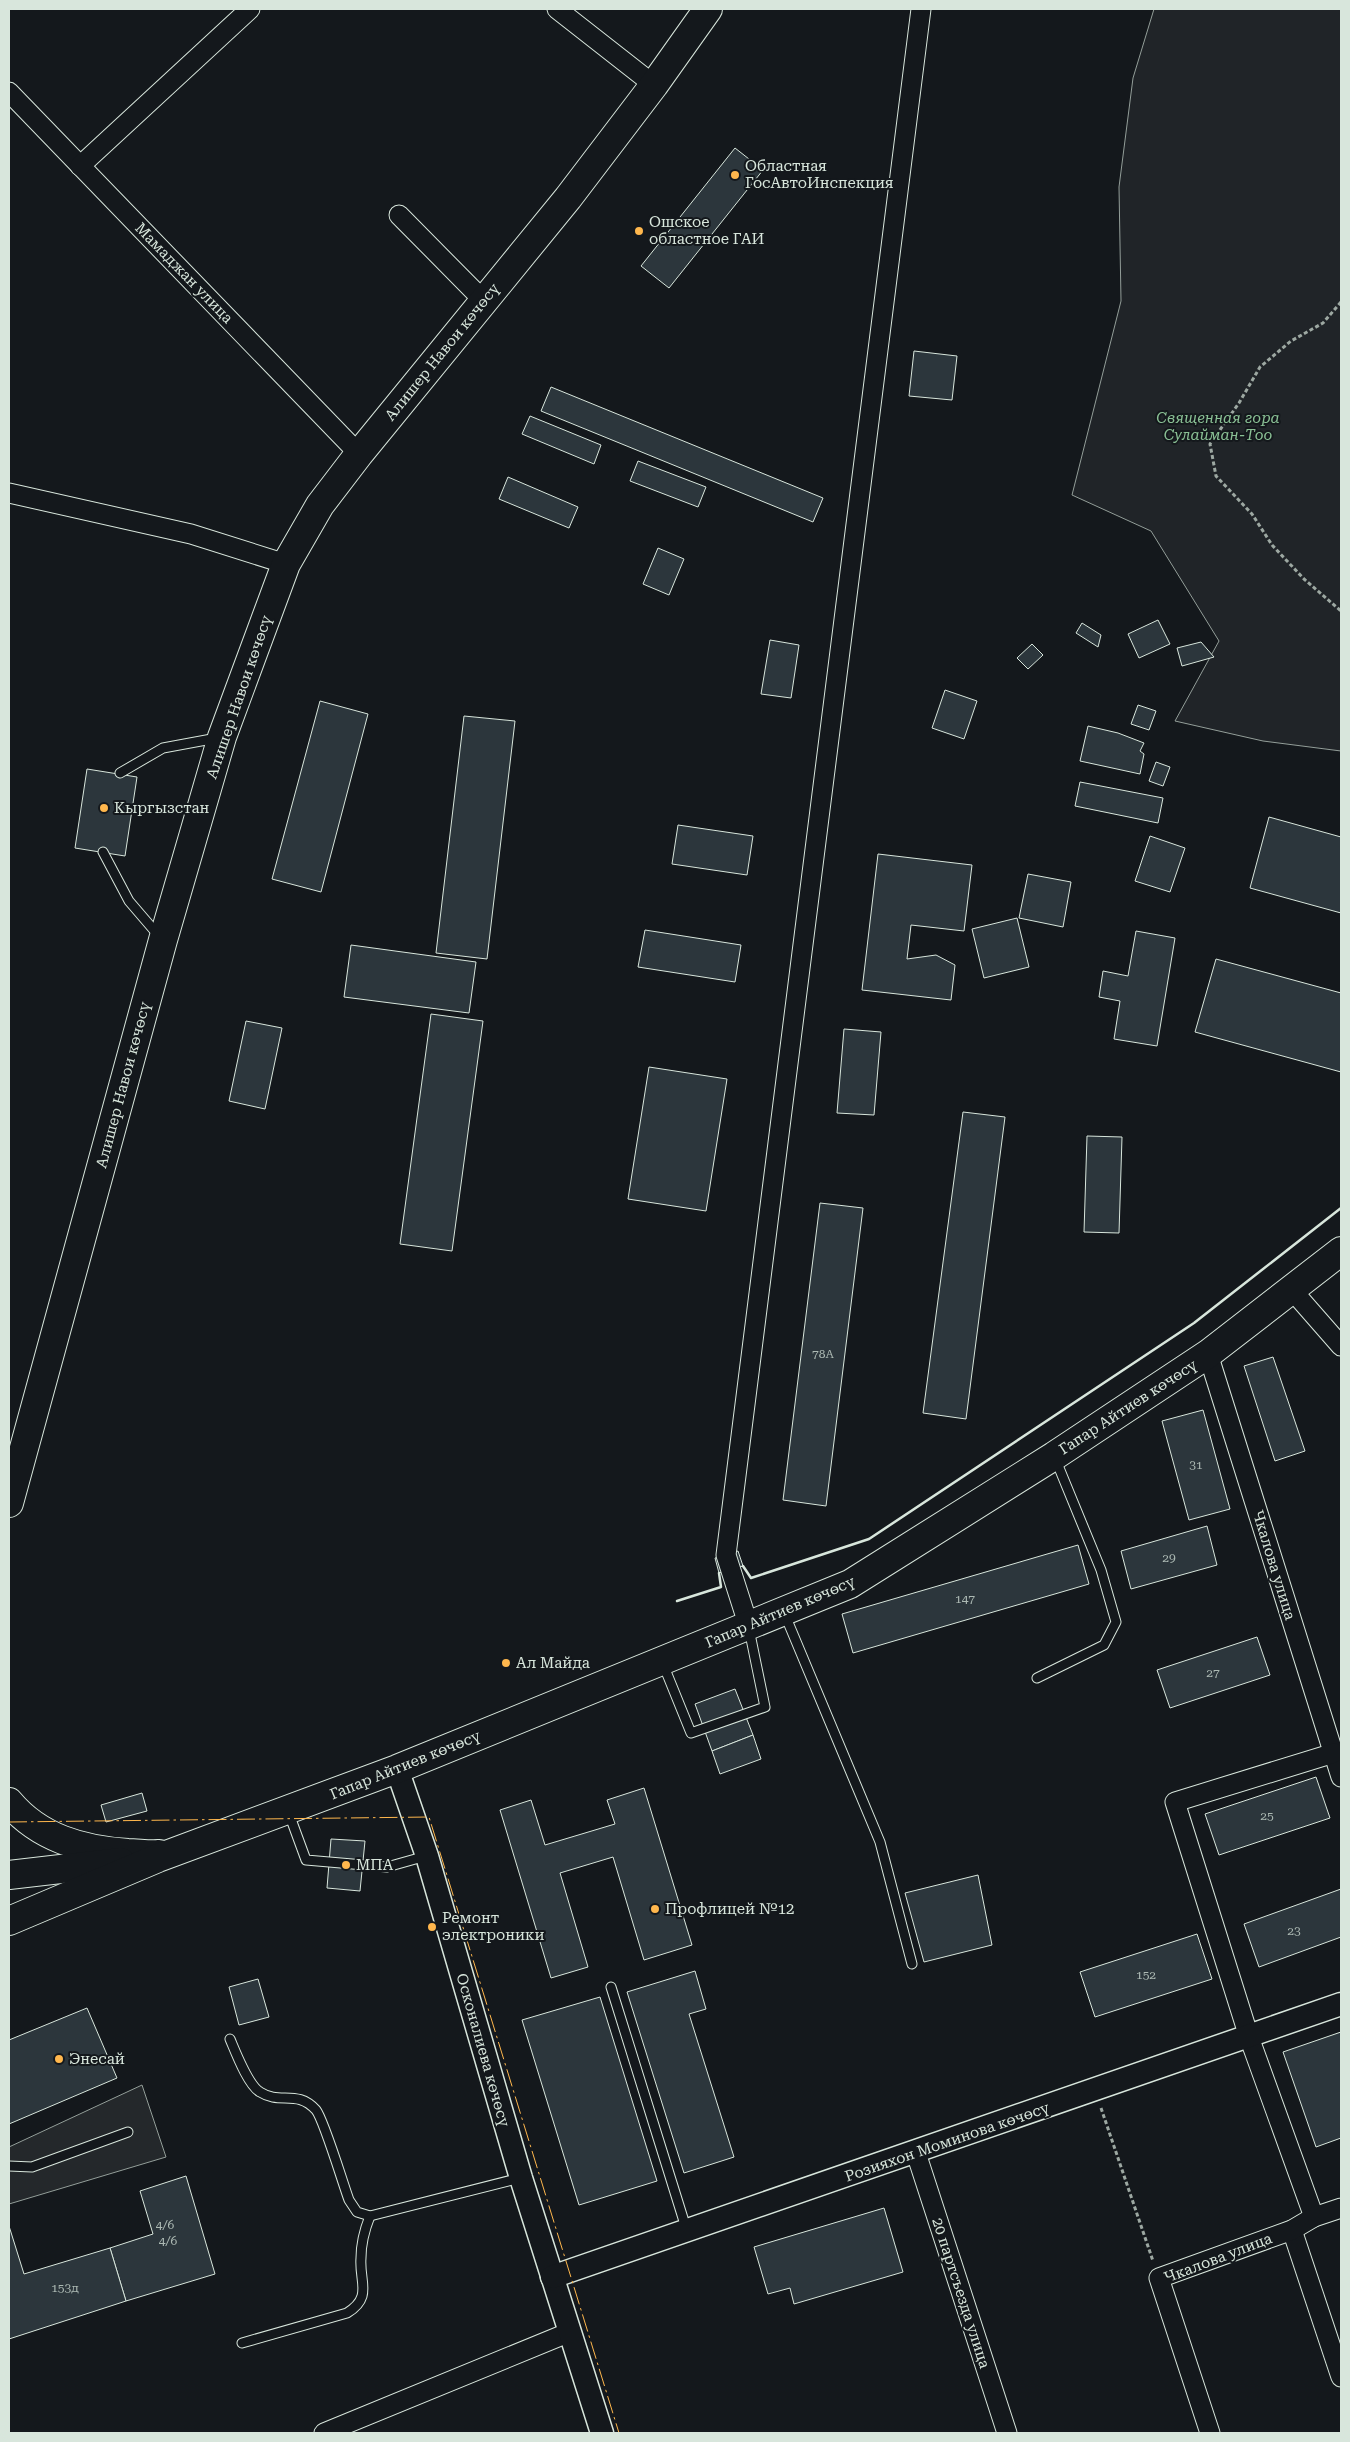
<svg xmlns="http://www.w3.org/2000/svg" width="1350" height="2442" font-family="'Roboto Serif',serif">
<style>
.green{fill:#202428;stroke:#939e99}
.parking{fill:#24282b;stroke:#939e99}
.building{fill:#2c363c;stroke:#d8e6dc}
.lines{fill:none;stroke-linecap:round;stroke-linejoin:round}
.service-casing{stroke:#d8e6dc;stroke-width:11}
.minor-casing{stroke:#d8e6dc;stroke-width:21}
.tertiary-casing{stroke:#d8e6dc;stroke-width:25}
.primary-casing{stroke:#d8e6dc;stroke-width:30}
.path{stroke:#9da8a2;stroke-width:3;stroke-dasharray:4 2.5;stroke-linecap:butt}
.service{stroke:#14181c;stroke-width:9}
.minor{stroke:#14181c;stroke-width:19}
.tertiary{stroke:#14181c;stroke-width:22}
.primary{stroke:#14181c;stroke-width:28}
.wall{stroke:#d8e6dc;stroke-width:2.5}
.power{stroke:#ffb74d;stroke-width:1;stroke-dasharray:18 4 2.5 4;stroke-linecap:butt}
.poi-dot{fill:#ffb74d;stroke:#14181c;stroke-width:2}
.labels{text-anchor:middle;stroke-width:4;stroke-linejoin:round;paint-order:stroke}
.number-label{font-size:12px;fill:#adbab4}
.poi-label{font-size:15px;fill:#d8e6dc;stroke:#14181c;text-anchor:start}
.street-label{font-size:15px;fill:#d8e6dc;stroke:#14181c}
.park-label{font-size:15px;font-style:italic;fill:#8ac095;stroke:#14181c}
</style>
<rect width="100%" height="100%" fill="#14181c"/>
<polygon class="green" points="1154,9 1341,9 1341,751 1263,741 1175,721 1219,641 1151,531 1072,495 1121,301 1119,187 1133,78"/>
<polygon class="parking" points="142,2085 166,2157 9,2204 9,2147"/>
<g class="building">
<polygon points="735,148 763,170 669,288 641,266"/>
<polygon points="914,351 957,356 952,400 909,396"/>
<polygon points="551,387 823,498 813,522 541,411"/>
<polygon points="530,416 601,445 594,464 522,434"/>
<polygon points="638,461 706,487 698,507 630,481"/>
<polygon points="508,477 578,507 569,528 499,499"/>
<polygon points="658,548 684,559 669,595 643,584"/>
<polygon points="1158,620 1170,644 1139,658 1128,634"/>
<polygon points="1082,623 1101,635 1098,647 1076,633"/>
<polygon points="770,640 799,645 791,698 761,694"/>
<polygon points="1201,642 1214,657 1182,666 1177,648"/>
<polygon points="1032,644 1043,655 1028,669 1017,658"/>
<polygon points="945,690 977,701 964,739 932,728"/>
<polygon points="320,701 368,714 321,892 272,879"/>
<polygon points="1138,705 1156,711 1149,730 1131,724"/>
<polygon points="464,716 515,721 487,959 436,953"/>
<polygon points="1088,726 1118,733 1144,743 1140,751 1144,754 1140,774 1080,761"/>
<polygon points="1156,762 1170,767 1163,786 1149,781"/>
<polygon points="87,769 137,777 125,856 75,848"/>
<polygon points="1080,782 1163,798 1158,823 1075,806"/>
<polygon points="1269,817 1341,837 1341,913 1250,888"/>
<polygon points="678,825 753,836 747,875 672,864"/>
<polygon points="1150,836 1185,848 1170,892 1135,881"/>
<polygon points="878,854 972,865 964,931 911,925 907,959 936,955 955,965 951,1000 862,990"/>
<polygon points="1028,874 1071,882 1063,927 1019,918"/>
<polygon points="1017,918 1029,967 984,978 972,929"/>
<polygon points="645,930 741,945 735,982 638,967"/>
<polygon points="1136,931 1175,938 1157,1046 1114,1039 1120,1001 1099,997 1103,971 1128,976"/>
<polygon points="351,945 476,962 469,1013 344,997"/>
<polygon points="1216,959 1341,993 1341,1072 1195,1032"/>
<polygon points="431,1014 483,1021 452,1251 400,1244"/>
<polygon points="246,1021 282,1028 265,1109 229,1101"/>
<polygon points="844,1029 881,1032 874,1115 837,1113"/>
<polygon points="649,1067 727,1079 706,1211 628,1199"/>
<polygon points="963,1112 1005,1117 966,1419 923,1413"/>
<polygon points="1087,1136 1122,1137 1119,1233 1084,1232"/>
<polygon points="820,1203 863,1208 826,1506 783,1500"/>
<polygon points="1273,1357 1305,1451 1275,1461 1244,1366"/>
<polygon points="1203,1410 1230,1509 1189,1520 1162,1421"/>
<polygon points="1207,1526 1217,1565 1131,1589 1121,1551"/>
<polygon points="1078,1545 1089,1584 853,1653 842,1614"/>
<polygon points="738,1551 743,1566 719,1573 715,1558"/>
<polygon points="1257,1637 1270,1675 1170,1708 1157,1670"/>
<polygon points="735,1689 753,1735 712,1751 695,1704"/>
<polygon points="753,1735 761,1759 720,1774 712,1751"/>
<polygon points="1316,1777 1330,1818 1219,1855 1205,1814"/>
<polygon points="644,1788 692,1945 644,1960 613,1857 560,1873 588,1967 551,1978 500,1810 531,1800 545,1845 615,1824 607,1800"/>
<polygon points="142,1793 147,1811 106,1822 101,1805"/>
<polygon points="331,1839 365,1841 360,1891 327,1888"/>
<polygon points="978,1875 992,1945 924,1962 905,1893"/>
<polygon points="1341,1889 1341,1937 1259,1967 1244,1924"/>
<polygon points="1197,1934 1212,1979 1095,2017 1080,1972"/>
<polygon points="695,1971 706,2009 689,2014 734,2157 684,2173 627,1992"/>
<polygon points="258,1979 269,2017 239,2025 229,1987"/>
<polygon points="600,1997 657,2181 579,2205 522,2020"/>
<polygon points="87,2008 117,2078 9,2124 9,2040"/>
<polygon points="1341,2032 1341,2138 1316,2147 1283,2052"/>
<polygon points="186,2176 215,2274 126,2301 110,2248 153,2234 140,2191"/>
<polygon points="884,2208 903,2272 794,2304 790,2288 768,2294 754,2247"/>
<polygon points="9,2226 24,2274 110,2248 126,2301 9,2339"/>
</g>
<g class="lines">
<defs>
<g id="service">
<polyline points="120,773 163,748 217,738"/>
<polyline points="103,852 129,901 159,936"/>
<polyline points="785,1615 880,1842 912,1964"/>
<polyline points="663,1664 691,1733 765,1707 749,1629"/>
<polyline points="1037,1678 1104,1645 1116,1622 1101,1570 1055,1458"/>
<polyline points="288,1811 306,1860 387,1867 426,1856"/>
<polyline points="611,1987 687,2231"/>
<path d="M230,2039c6,14 18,46 30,53 20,13 37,-3 56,18 8,10 27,74 33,90l8,12 13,4 150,-38"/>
<polyline points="9,2166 32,2167 128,2132"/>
<path d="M242,2343l105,-30c26,-16 12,-31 14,-55 0,-15 3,-27 9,-42"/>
</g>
<g id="minor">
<polyline points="557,9 654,85"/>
<polyline points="9,92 359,454"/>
<polyline points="80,166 250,9"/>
<polyline points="399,215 483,300"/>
<polyline points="9,493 191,534 286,564"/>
<polyline points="1292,1290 1341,1346"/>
<polyline points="1208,1354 1341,1777"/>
<polyline points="749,1627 726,1555 921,9"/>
<polyline points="916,2153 1007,2433"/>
<polyline points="1314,2217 1249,2037 1175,1802 1334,1753"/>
<polyline points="1292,2230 1341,2377"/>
<polyline points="324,2433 570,2332"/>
<polyline points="1210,2433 1159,2278 1292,2230 1314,2217 1341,2208"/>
</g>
<g id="tertiary">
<polyline points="397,1769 427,1856 521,2178 602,2433"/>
<polyline points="552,2277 1341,2004"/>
</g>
<g id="primary">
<polyline points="9,1503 163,940 222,737 286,564 320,505 359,454 568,198 654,85 708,9"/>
<path d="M9,1802c30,36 73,48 119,51 10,0 21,2 31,1"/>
<polyline points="9,1875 121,1862"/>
<polyline points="9,1921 158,1858 397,1769 850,1584 1054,1456 1208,1354 1341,1251"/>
</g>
</defs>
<use href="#service" class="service-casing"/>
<use href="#minor" class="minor-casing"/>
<use href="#tertiary" class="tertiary-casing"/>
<use href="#primary" class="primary-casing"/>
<g class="path">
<polyline points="1341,302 1323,323 1291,341 1260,367 1239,403 1210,444 1216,476 1252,514 1272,545 1304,579 1341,611"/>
<polyline points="1101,2108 1153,2261"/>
</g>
<use href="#service" class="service"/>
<use href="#minor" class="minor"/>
<use href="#tertiary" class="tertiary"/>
<use href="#primary" class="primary"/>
<g class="wall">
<polyline points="743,1566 751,1578 869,1539 1194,1323 1341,1208"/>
<polyline points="677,1601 721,1587 719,1573"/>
</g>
<polyline class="power" points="9,1822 429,1817 619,2433"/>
</g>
<g class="poi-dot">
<circle cx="735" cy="175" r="5"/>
<circle cx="639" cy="231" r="5"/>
<circle cx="104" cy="808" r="5"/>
<circle cx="506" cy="1663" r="5"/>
<circle cx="346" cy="1865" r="5"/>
<circle cx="655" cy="1909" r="5"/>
<circle cx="432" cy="1927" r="5"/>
<circle cx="59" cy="2059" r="5"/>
</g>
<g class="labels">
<g class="number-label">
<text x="823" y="1358">78А</text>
<text x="1196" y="1469">31</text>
<text x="1169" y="1562">29</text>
<text x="965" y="1603">147</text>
<text x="1213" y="1677">27</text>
<text x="1267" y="1820">25</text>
<text x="1294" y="1935">23</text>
<text x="1146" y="1979">152</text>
<text x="165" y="2229">4/6</text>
<text x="168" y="2245">4/6</text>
<text x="65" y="2292">153д</text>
</g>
<g class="poi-label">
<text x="745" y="171">Областная<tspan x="745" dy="17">ГосАвтоИнспекция</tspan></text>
<text x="649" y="227">Ошское<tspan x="649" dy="17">областное ГАИ</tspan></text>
<text x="114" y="813">Кыргызстан</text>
<text x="516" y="1668">Ал Майда</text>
<text x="356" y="1870">МПА</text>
<text x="665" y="1914">Профлицей №12</text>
<text x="442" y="1923">Ремонт<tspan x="442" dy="17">электроники</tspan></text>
<text x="69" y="2064">Энесай</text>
</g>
<g class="street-label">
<text transform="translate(184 273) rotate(46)" y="5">Мамаджан улица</text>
<text transform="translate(442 352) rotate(-51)" y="5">Алишер Навои көчөсү</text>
<text transform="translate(239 697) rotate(-71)" y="5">Алишер Навои көчөсү</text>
<text transform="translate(123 1085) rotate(-75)" y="5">Алишер Навои көчөсү</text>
<text transform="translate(1128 1407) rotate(-33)" y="5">Гапар Айтиев көчөсү</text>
<text transform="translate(1274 1565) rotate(73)" y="5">Чкалова улица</text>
<text transform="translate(780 1612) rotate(-23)" y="5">Гапар Айтиев көчөсү</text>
<text transform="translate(405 1765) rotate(-22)" y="5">Гапар Айтиев көчөсү</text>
<text transform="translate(483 2050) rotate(74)" y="5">Осконалиева көчөсү</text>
<text transform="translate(947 2142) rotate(-19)" y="5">Розияхон Моминова көчөсү</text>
<text transform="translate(1218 2258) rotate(-21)" y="5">Чкалова улица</text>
<text transform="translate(961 2293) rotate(72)" y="5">20 партсъезда улица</text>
</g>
<g class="park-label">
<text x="1218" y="423">Священная гора<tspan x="1218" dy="17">Сулайман-Тоо</tspan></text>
</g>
</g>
<rect width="1350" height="2442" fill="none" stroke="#d8e6dc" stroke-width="20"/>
</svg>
